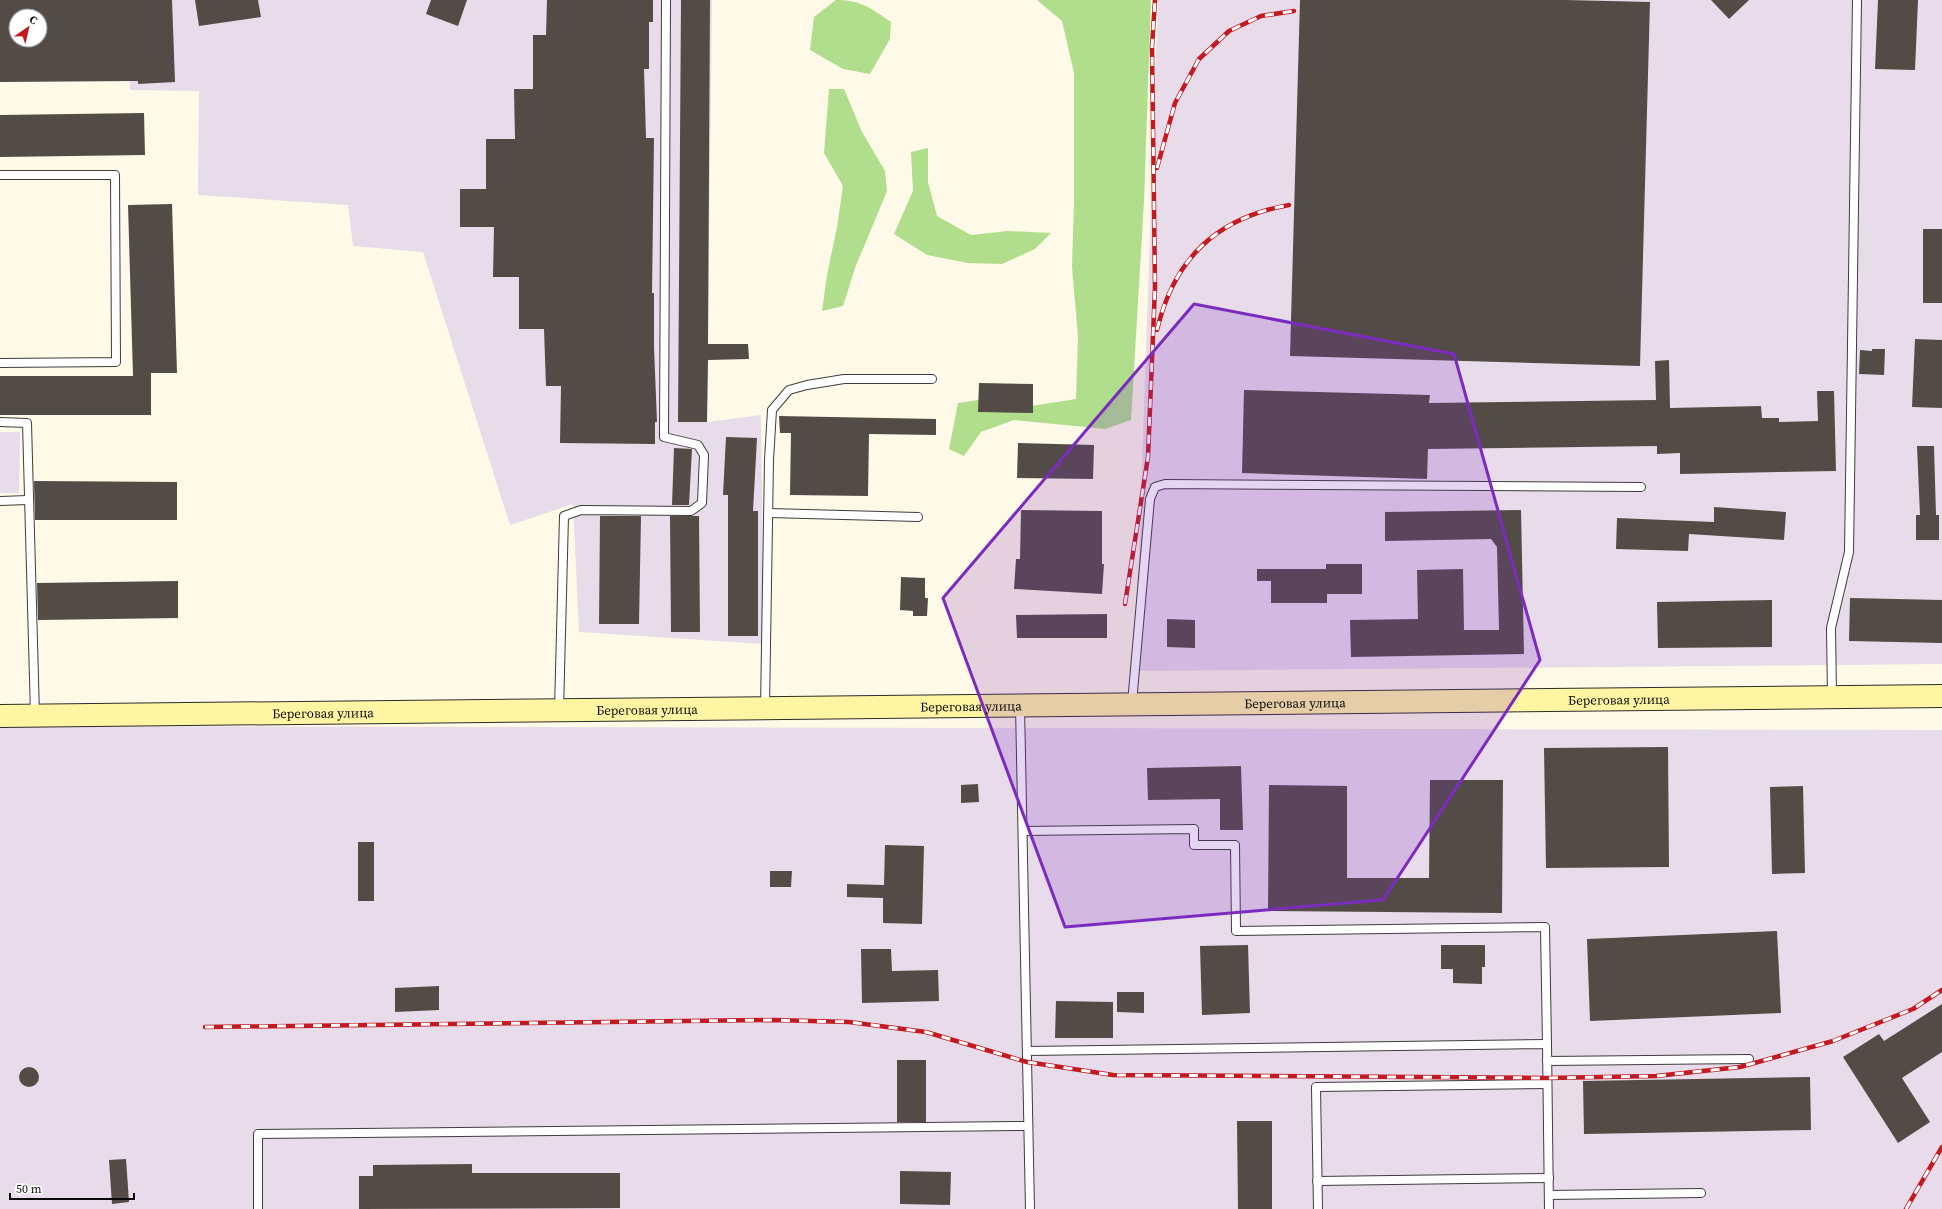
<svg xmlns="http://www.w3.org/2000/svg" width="1942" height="1209" font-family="'Source Serif 4',serif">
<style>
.industrial{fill:#e9dcea}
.forest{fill:#b0de8c}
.building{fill:#534b45;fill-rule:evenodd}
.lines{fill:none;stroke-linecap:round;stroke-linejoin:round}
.lane-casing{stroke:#3d3d3d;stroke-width:10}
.secondary-casing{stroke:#2c2c2c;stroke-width:24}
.lane{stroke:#fff;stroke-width:8}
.secondary{stroke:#fff5a2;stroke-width:22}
.rail-casing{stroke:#c31920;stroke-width:4.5}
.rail{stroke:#fff;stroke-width:3;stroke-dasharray:9;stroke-linecap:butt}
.marked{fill:#7b2cbf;fill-opacity:0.2;stroke:#7b2cbf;stroke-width:3;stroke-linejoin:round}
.labels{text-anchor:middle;stroke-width:4;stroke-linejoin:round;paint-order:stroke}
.street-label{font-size:13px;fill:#0a0a0a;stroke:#fff}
</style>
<rect width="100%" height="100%" fill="#fffae7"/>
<g class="industrial">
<polygon points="126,0 712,0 707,422 761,415 764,644 579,632 573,504 510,525 423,252 353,246 348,205 198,195 199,91 130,90"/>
<polygon points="1158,0 1942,0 1942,664 1135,671"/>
<polygon points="0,432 20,432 19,493 0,493"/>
<polygon points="0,726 1942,730 1942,1209 0,1209"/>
</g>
<g class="forest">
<path d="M836,0c25,0 35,8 55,22l-1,17 -20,35 -27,-5 -33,-19 4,-33z"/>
<polygon points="1037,0 1151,0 1144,201 1131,420 1105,429 1014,420 981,432 964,456 949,449 958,403 978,400 1018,408 1076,399 1078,336 1072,267 1074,203 1074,73 1062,21"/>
<polygon points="829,89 844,89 862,132 885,171 887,191 855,268 843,306 822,311 827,275 837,227 843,186 824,153"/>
<polygon points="928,148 928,182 937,216 971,235 1008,231 1051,233 1035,249 1002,264 968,263 927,255 894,234 913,191 911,152"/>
</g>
<g class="building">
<path d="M0,0h172l3,82 -37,2v-3l-138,1zM16,16h24v24h-24z"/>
<polygon points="195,0 258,0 261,17 199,26"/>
<polygon points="431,0 467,0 458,26 426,14"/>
<polygon points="547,0 653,0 653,22 649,22 649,69 644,69 646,138 654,138 652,293 654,293 654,347 657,422 655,422 655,444 560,443 561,386 546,386 544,329 519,329 519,277 493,277 494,227 460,227 460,189 486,189 486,139 515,139 514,89 533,89 533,35 546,35"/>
<polygon points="681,0 710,0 708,344 748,344 749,359 708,360 707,422 678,422"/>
<polygon points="1300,0 1566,0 1650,2 1640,366 1290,356"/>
<polygon points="1711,0 1749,0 1729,19"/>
<polygon points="1878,0 1918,0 1915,70 1875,69"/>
<polygon points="144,113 145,155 0,157 0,115"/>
<polygon points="172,204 177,373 151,373 151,415 0,415 0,376 133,376 128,205"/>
<rect x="1923" y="229" width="19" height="74"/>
<polygon points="1915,339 1942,340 1942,408 1912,407"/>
<polygon points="1872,349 1885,349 1884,375 1859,374 1860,350 1872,351"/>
<polygon points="1669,360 1670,408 1761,406 1762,418 1779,418 1779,422 1818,421 1817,391 1834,391 1836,471 1680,474 1680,453 1657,454 1657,446 1428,449 1427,479 1242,473 1244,390 1430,395 1429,403 1656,400 1655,361"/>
<polygon points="979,383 1033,384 1033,413 978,412"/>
<polygon points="779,416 936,419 936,435 869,434 868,496 790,495 791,433 780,433"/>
<polygon points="726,437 757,438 753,511 758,511 758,636 728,636 728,495 723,495"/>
<polygon points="1018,443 1094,445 1093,479 1017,478"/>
<polygon points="1917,446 1934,446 1936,515 1939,515 1939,540 1916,540 1916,515 1920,515"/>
<polygon points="674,448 692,449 689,505 672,505"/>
<polygon points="34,481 177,482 177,520 35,520"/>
<polygon points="1714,507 1786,512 1784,540 1689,534 1688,551 1616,549 1617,518 1714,522"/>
<polygon points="1021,510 1102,511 1102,564 1104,564 1102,594 1014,589 1016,559 1020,559"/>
<polygon points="1521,510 1524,654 1351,657 1350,620 1418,619 1417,570 1463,569 1464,630 1499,630 1497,547 1491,539 1385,541 1385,512"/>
<polygon points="600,516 641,516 639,624 599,624"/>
<polygon points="670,516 699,516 700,632 671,632"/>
<polygon points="1326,564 1362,564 1362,594 1327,594 1327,603 1271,603 1271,581 1257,581 1257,569 1326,569"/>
<polygon points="901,577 925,578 925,598 928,598 927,616 913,616 913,611 900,610"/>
<polygon points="178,581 178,618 38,620 37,583"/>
<polygon points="1850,598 1942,600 1942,643 1849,641"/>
<polygon points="1772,600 1772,647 1658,648 1657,602"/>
<polygon points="1107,614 1107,638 1017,638 1016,615"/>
<polygon points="1167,619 1195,620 1195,648 1167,647"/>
<polygon points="1668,747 1669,867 1546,868 1544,748"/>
<polygon points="1241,766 1243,830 1220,830 1220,799 1148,800 1147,768"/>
<polygon points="1430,780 1503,780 1502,913 1268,911 1269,785 1347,786 1347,878 1429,878"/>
<polygon points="978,784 979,802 961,803 961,785"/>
<polygon points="1803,786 1805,873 1772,874 1770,787"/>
<rect x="358" y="842" width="16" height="59"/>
<polygon points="885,845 924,846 922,924 883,923 883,898 847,897 847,884 884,885"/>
<polygon points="770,871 792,871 791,887 770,887"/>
<polygon points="1777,931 1781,1013 1590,1021 1587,939"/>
<polygon points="1248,945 1250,1013 1202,1015 1200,946"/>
<polygon points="1441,945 1485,945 1485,967 1482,967 1482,984 1453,983 1453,969 1441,969"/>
<polygon points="861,949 891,949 892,971 938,970 939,1001 862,1003"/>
<polygon points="439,986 439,1010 395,1012 395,988"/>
<polygon points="1117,992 1144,992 1144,1013 1117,1012"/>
<polygon points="1056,1001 1113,1002 1113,1038 1055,1038"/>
<polygon points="1942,1004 1942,1052 1902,1078 1930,1122 1898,1143 1843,1057 1879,1034 1884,1041"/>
<rect x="897" y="1060" width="29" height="62"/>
<circle cx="29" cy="1077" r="10"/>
<polygon points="1810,1077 1811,1130 1584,1134 1583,1081"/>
<polygon points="1237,1121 1272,1121 1272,1209 1238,1209"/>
<polygon points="126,1159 129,1202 112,1204 109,1160"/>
<polygon points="472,1164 472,1173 620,1173 620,1208 359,1209 359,1176 373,1176 373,1165"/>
<polygon points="900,1171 951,1172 950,1205 900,1204"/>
</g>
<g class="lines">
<defs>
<g id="lane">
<polyline points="0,175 115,175 116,362 0,363"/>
<polyline points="0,422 27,423 35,715"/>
<polyline points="0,501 28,500"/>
<polyline points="769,513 918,517"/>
<polyline points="1832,697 1831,628 1849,552 1857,0"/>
<polyline points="1132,703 1150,499 1155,487 1165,484 1641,487"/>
<polyline points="1020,706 1030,1209"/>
<polyline points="765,708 769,460 772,410 789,390 807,385 844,379 932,379"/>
<polyline points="559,710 564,516 581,510 691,511 702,503 704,455 698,445 664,437 666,0"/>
<polyline points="1023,831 1194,829 1194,845 1235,845 1236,931 1545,927 1547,1044"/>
<polyline points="1027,1051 1547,1044 1549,1209"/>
<polyline points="1547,1061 1749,1059"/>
<polyline points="1317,1181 1549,1178"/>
<polyline points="1549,1195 1701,1193"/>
<polyline points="258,1209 258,1134 1028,1126"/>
<polyline points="1318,1209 1316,1087 1547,1084"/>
</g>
<g id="secondary">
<path id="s1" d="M0,716l1942,-20"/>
</g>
</defs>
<use href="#lane" class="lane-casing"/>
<use href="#secondary" class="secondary-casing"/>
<use href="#lane" class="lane"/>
<use href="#secondary" class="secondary"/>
<defs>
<g id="rail">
<polyline points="1157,168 1175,103 1199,59 1229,31 1261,16 1294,11"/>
<path d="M1157,330c17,-71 59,-112 132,-125"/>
<polyline points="1125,604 1148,457 1155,287 1152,47 1155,0"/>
<polyline points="205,1027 774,1020 849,1022 926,1032 1027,1062 1113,1075 1547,1078 1656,1076 1740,1067 1833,1041 1913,1009 1942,990"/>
<polyline points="1906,1209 1942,1147"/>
</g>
</defs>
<use href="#rail" class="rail-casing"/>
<use href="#rail" class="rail"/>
</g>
<path class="marked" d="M1194,304l260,50 86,306 -157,240 -318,27 -122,-329z"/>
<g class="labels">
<g class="street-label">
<text dy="5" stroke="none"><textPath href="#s1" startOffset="1619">Береговая улица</textPath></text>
<text dy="5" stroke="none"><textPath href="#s1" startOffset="1295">Береговая улица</textPath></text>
<text dy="5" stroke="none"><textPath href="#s1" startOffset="971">Береговая улица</textPath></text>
<text dy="5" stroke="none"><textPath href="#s1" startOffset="647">Береговая улица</textPath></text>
<text dy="5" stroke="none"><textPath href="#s1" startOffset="323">Береговая улица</textPath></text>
</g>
</g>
<g transform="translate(28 28) rotate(34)"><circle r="19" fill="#ffffff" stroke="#9d9d9d"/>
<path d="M0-3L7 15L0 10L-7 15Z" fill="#c31920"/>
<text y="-6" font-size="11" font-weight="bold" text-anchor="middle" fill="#0a0a0a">С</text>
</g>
<path d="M10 1193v6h124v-6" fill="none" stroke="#0a0a0a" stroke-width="2"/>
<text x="16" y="1193" font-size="12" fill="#0a0a0a" stroke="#ffffff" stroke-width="3" paint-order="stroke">50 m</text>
</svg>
